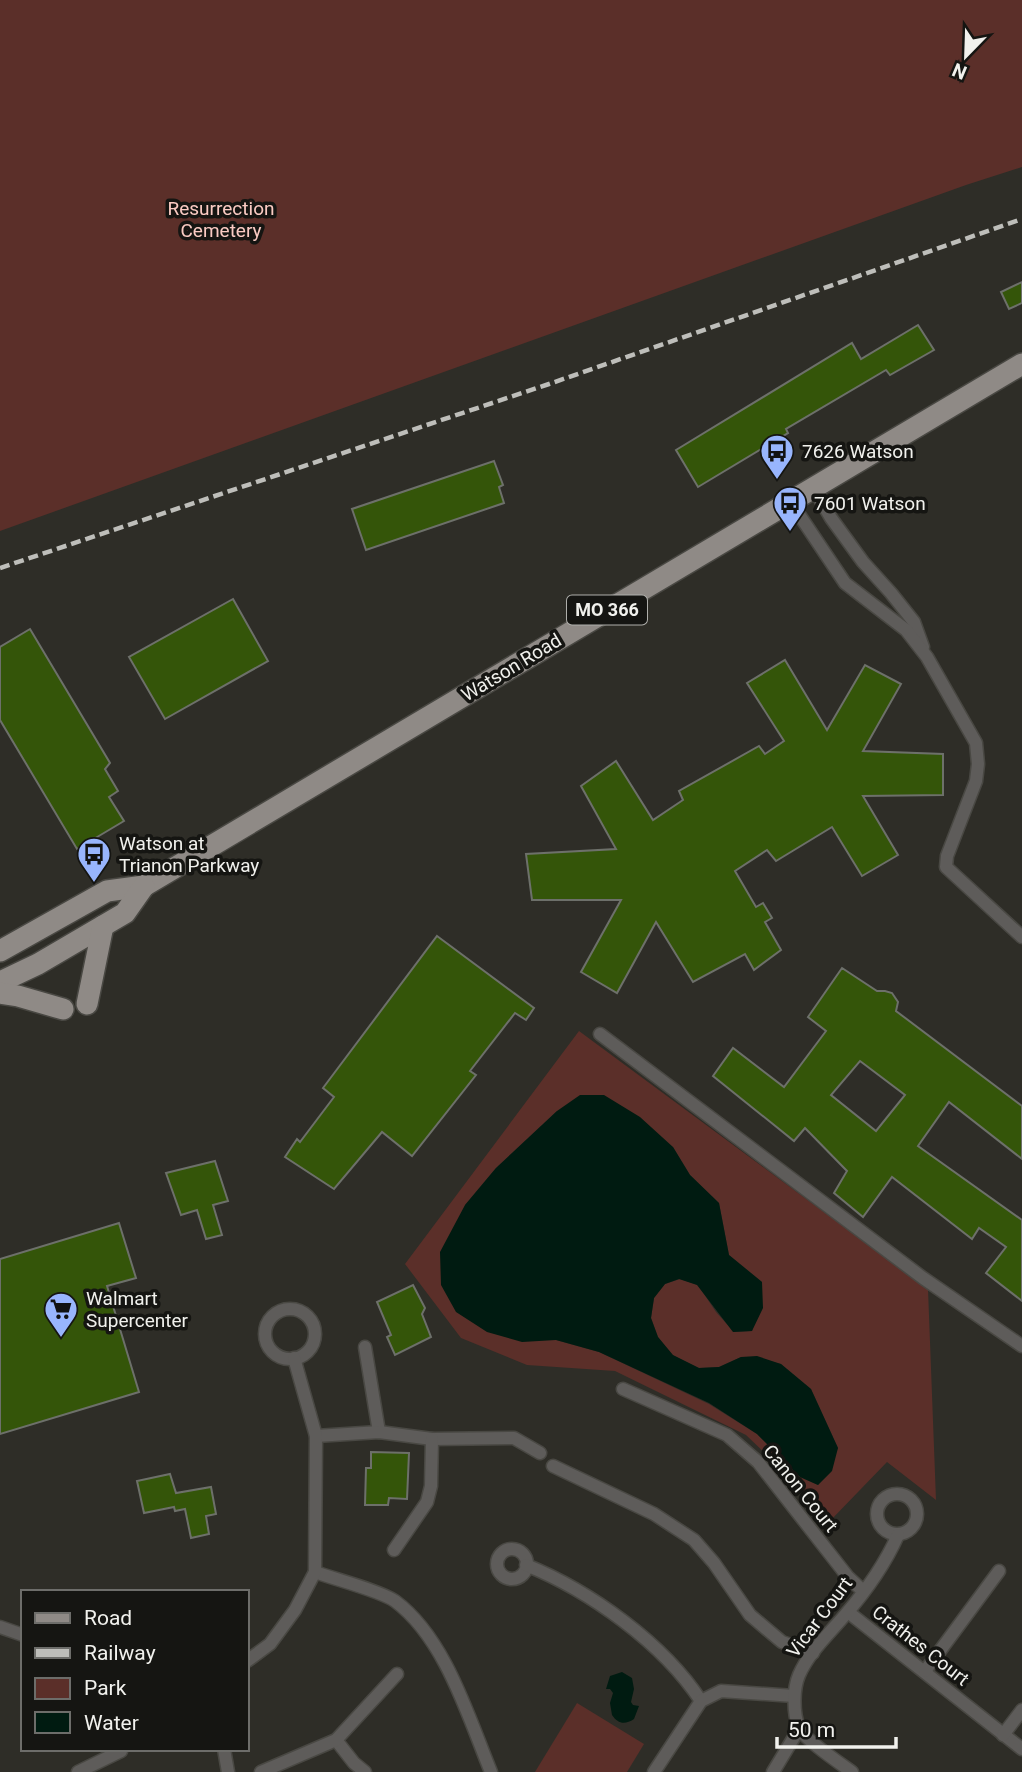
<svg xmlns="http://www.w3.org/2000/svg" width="1022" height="1772" font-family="Roboto,sans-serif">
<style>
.green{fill:#5b2f29;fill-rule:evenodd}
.water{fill:#001b11}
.building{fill:#345509;stroke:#6d706a;stroke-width:2;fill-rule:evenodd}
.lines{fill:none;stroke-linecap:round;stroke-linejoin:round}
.street-casing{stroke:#494843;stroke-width:15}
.primary-casing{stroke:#494843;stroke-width:24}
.street{stroke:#5e5c5a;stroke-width:12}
.primary{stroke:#8f8a86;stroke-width:21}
.rail{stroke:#bebeba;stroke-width:4.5;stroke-dasharray:10 5;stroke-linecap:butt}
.labels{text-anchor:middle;stroke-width:7;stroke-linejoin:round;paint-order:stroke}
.shield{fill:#151512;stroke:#afafab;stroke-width:2}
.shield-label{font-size:18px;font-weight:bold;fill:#f1f1ed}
.park-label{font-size:19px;fill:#facbc3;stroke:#151512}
.poi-label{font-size:19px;fill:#f1f1ed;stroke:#151512;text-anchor:start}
.street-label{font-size:19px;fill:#f1f1ed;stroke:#151512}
</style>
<rect width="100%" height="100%" fill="#2e2d27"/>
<g class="green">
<polygon points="0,0 1022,0 1022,167 966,185 0,531"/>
<path d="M579,1031l349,258 8,211 -49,-38 -57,59 -27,-31 -57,-55 -131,-64 -88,-6 -66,-27 -56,-74zM557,1111l116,36 17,28 29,28 10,52 33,27 -10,49 -18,1 -18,-20 -18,-27 -18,-6 -15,5 -11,14 -3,20 7,19 14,18 27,13 20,-1 22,-10 40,7 30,25 27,59 -20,37 -18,-8 -43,-43 -48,-30 -110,-52 -43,-12 -91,-135 31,-37z"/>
<polygon points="577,1703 644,1744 627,1772 535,1772"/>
</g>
<g class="water">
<polygon points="580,1095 604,1095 640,1117 673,1147 690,1175 719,1203 729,1255 762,1282 763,1308 752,1331 733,1332 697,1285 679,1279 665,1284 654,1298 651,1318 658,1337 673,1355 699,1368 719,1367 741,1357 757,1356 781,1364 811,1389 838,1448 832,1471 818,1485 800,1477 757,1434 709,1403 599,1352 556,1340 522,1342 487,1332 456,1312 441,1285 440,1252 465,1205 496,1168 557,1111"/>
<path d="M622,1672l10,6 2,11 -3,13 2,3 6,1 -5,13c-9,6 -16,5 -22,-4l-2,-12 3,-10 -3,-4h-4l4,-13z"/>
</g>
<g class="building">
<polygon points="1022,282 1022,303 1009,309 1001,292"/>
<polygon points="918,325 934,350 890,375 886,370 786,429 788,433 698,487 676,450 852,343 861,359"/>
<polygon points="494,461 503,485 499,487 504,503 366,550 352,509"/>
<polygon points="233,599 268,661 165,719 129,657"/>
<polygon points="30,629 110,763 105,769 118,791 109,797 124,821 77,849 0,720 0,647"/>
<polygon points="785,660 827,730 865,665 901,684 863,751 943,754 943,795 863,796 898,855 862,876 832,827 776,861 767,850 735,871 756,907 763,903 772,918 765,922 781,950 754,970 745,954 693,982 656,922 617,993 581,972 621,900 532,900 526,854 616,849 581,786 616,761 653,820 683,800 679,791 759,746 765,754 784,741 747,683"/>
<polygon points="437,936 534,1008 526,1020 515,1013 470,1071 476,1075 412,1156 382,1132 334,1189 285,1157 297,1139 300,1142 334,1097 323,1088"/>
<path d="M842,968l35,23h8l7,2 6,9 -2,9 126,95v53l-73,-57 -31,44 104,74v81l-36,-28 20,-26 -27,-19 -7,11 -80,-62 -29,40 -29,-24 13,-22 -42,-43 -11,13 -81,-65 20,-28 51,39 42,-56 -18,-14zM860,1061l45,34 -29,36 -45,-36z"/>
<polygon points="215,1161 228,1201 213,1205 222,1235 206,1239 197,1210 181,1215 166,1173"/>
<polygon points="119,1223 136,1278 107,1286 139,1392 0,1434 0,1259"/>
<polygon points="413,1285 425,1308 422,1314 431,1337 395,1355 387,1337 391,1335 377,1302"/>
<polygon points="371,1452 409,1453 407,1499 389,1498 388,1505 365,1505 366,1468 371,1468"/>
<polygon points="170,1474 176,1493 211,1487 216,1514 206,1516 209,1534 191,1538 185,1509 175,1511 174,1507 144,1513 137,1481"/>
</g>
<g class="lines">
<defs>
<g id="street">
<polyline points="813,487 831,518 863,562 891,593 914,622 923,647"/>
<polyline points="790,501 845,583 906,630 927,657 976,743 978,764 976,781 947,856 946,867 1022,937"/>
<polyline points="600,1034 923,1278 1022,1346"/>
<circle cx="290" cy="1334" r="25"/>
<polyline points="365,1347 379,1432"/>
<polyline points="623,1389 727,1435 758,1462 848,1577 863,1591"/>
<polyline points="316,1436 379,1432 432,1439 514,1438 540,1453"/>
<polyline points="553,1466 654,1514 694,1540 714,1563 750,1615 782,1642 813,1653"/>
<circle cx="897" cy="1514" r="20"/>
<circle cx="512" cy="1564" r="15"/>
<polyline points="394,1550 427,1502 431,1486 432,1439"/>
<path d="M526,1565c64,26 137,78 175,136"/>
<path d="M315,1572c19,7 66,19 80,29 50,37 73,115 96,171"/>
<polyline points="848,1612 1022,1749"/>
<polyline points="0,1627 23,1635"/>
<polyline points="247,1661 270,1644 295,1610 315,1572 316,1436 294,1358"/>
<polyline points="925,1671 999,1571"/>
<polyline points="1003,1735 1022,1710"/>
<polyline points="336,1740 354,1763 365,1772"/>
<polyline points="224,1749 228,1772"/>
<polyline points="78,1772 121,1751"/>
<polyline points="261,1772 336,1740 397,1674"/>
<polyline points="654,1772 701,1701 721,1691 794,1696"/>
<polyline points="773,1772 799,1729"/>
<path d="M852,1772c-11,-8 -48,-33 -53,-44 -6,-15 -6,-39 0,-53 10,-23 30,-41 46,-60 21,-24 40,-51 53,-80"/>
</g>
<g id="primary">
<polyline points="0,951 107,891 144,886 1022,364"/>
<polyline points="0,982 38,964 125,913 144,886"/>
<polyline points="0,993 18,996 63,1009"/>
<polyline points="87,1004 103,926"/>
</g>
</defs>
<use href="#street" class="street-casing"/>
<use href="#primary" class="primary-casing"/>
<use href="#street" class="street"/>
<use href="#primary" class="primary"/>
<polyline class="rail" points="0,568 549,384 1022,219"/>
</g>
<defs>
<symbol id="bus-pin" viewBox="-11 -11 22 30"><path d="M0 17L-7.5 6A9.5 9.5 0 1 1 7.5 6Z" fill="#98b5fd" stroke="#151512"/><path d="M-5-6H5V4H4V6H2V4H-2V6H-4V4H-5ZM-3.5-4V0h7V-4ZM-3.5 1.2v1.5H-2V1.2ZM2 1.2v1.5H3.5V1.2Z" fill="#111"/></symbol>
<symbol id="supermarket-pin" viewBox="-11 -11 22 30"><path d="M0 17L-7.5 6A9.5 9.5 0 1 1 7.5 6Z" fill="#98b5fd" stroke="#151512"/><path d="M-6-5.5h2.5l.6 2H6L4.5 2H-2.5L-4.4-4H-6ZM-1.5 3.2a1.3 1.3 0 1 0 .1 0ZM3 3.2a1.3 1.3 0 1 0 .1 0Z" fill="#111"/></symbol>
</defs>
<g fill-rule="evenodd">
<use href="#bus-pin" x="758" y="432" width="38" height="52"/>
<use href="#bus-pin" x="771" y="484" width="38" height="52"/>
<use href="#bus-pin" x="75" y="835" width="38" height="52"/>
<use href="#supermarket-pin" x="42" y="1290" width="38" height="52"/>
</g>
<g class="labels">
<rect class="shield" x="567" y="595.5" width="80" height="29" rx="5"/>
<g class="shield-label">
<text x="607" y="616">MO 366</text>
</g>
<g class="park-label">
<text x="221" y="215">Resurrection<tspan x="221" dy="22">Cemetery</tspan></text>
</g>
<g class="poi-label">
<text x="802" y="458">7626 Watson</text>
<text x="814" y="510">7601 Watson</text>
<text x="119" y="850">Watson at<tspan x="119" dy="22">Trianon Parkway</tspan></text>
<text x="86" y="1305">Walmart<tspan x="86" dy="22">Supercenter</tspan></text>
</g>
<g class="street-label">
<text transform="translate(511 667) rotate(-31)" y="7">Watson Road</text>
<text transform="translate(801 1488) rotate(51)" y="7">Canon Court</text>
<text transform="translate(819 1617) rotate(-53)" y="7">Vicar Court</text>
<text transform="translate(921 1645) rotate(38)" y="7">Crathes Court</text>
</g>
</g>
<rect x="21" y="1590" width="228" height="161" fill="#151512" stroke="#6d6d6a" stroke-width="2"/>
<rect x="35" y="1613" width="35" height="10" fill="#8f8a86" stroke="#6d6d6a" stroke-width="2"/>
<text x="84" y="1625" font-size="21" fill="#f1f1ed">Road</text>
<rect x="35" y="1648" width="35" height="10" fill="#bebeba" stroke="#6d6d6a" stroke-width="2"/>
<text x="84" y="1660" font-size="21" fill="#f1f1ed">Railway</text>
<rect x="35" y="1678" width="35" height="21" fill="#5b2f29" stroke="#6d6d6a" stroke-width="2"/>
<text x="84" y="1695" font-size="21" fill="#f1f1ed">Park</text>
<rect x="35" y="1712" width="35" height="21" fill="#001b11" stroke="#6d6d6a" stroke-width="2"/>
<text x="84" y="1730" font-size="21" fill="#f1f1ed">Water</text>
<g transform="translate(966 56) rotate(203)" stroke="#151512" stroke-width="5" paint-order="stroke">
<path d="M0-5L12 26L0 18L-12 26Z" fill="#f1f1ed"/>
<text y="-10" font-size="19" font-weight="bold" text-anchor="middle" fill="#f1f1ed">N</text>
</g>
<path d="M777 1737v10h119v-10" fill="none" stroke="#f1f1ed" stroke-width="3.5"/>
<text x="788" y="1737" font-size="21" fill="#f1f1ed" stroke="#151512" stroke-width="5" paint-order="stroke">50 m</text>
</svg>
